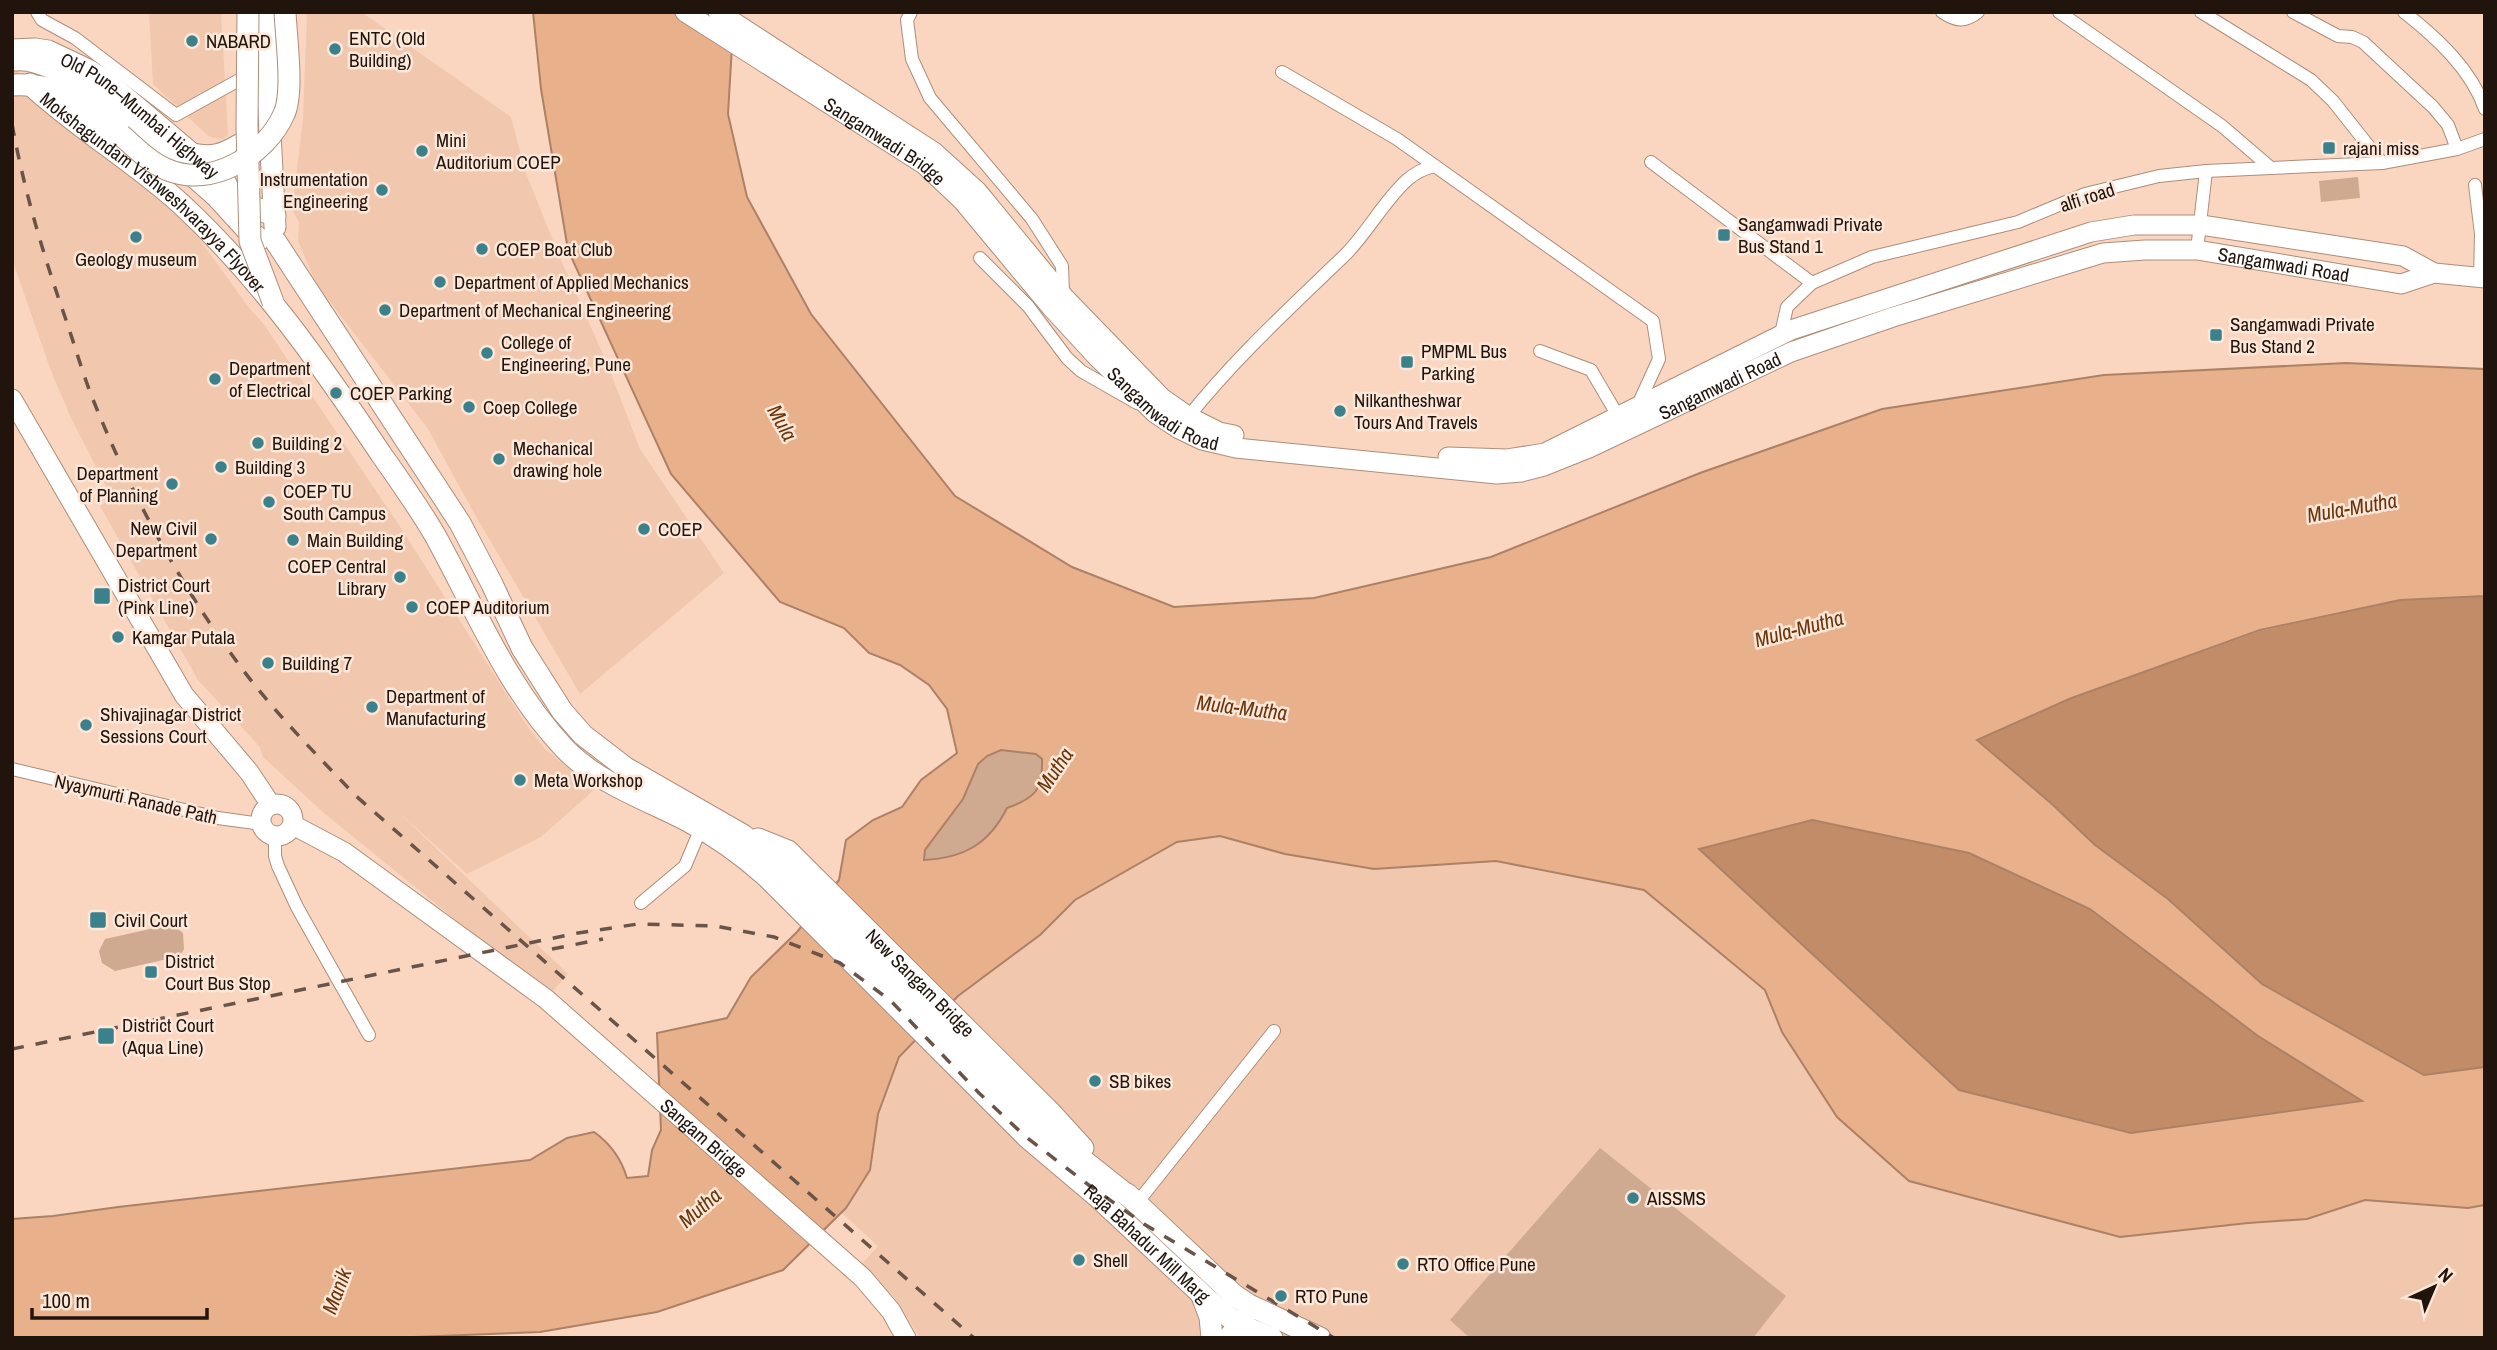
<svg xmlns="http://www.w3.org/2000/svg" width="2497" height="1350" font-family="'Archivo Narrow',sans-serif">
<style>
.built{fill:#f1c7ae}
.green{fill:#cfa990}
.forest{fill:#c28c68}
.water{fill:#e9b08c;stroke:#ad8166;stroke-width:2;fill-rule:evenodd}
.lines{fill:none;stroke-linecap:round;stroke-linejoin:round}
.street-casing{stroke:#ae8d79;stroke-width:14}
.primary-casing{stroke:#ae8d79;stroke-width:21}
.highway-casing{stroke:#ae8d79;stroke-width:23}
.street{stroke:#fff;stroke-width:12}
.primary{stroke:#fff;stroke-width:19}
.highway{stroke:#fff;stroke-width:21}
.rail{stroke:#685448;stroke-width:3.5;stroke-dasharray:12 12;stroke-linecap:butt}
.highway-bridge-casing{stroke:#ae8d79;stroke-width:23;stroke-linecap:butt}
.highway-bridge{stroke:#fff;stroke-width:21}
.poi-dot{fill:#3a818b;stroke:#fce7d9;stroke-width:2.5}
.labels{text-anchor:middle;stroke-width:5;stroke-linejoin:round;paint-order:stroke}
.poi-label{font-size:19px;fill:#20140c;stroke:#fce7d9;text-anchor:start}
.street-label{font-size:19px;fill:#20140c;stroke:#fce7d9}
.water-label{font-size:21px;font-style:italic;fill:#69350b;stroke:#fce7d9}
</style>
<rect width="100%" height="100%" fill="#fad6c0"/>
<g class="built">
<polygon points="149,12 221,12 228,135 223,139 213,138 206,134 153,84"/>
<polygon points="307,12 361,12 511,117 525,171 561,260 606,361 640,449 724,573 580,694 474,513 428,429 317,285 298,241 299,222 292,210 303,119"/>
<polygon points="12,36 21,87 178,210 250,309 263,323 399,525 525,723 545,749 594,790 541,837 467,874 394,808 568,974 552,992 484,943 325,814 263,757 260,747 198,680 100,506 112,498 71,418 51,371 12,259"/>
<polygon points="2485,569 2485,1338 920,1338 894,1297 862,1264 878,1246 842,1213 870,1170 878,1114 899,1057 958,996 1040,935 1078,899 1177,842 1220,836 1285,854 1374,869 1496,861"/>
</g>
<g class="green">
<polygon points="2358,177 2360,198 2321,202 2319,181"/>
<path d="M1001,750l35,4 6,5c1,30 -6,39 -35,49 -19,36 -43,50 -83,52l1,-10 38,-51 15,-35 9,-8z"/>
<polygon points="168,925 176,927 183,933 184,949 180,956 115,971 102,963 99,951 105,939"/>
<polygon points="1600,1148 1786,1296 1753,1338 1470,1338 1450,1320"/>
</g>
<g class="forest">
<polygon points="2485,596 2485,1067 2424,1075 2262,984 2168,899 2095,845 2053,805 1977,740 2069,699 2260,631 2400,600"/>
<polygon points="1811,820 1969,853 2090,909 2258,1036 2363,1101 2131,1133 1958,1090 1699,849"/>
</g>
<path class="water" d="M533,12h201l-6,102 19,83 64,117 144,182 117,71 102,40 140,-9 177,-41 209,-84 182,-64 222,-34 242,-12 139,6v227l-85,4 -140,30 -191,69 -92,41 76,65 42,40 73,54 94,85 162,91 61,-8v138l-17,3 -103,-8 -58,19 -59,4 -128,14 -211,-56 -72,-64 -55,-85 -17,-42 -121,-100 -148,-29 -122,8 -89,-15 -65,-18 -43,6 -102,58 -35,35 -82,61 -59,61 -21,57 -8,56 -24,38 -63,62 -126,42 -117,20 -153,6h-375v-119l41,-3 65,-9 412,-47 37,-22 27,-6c17,12 27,26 33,46l21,-2 4,-26 9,-20 -4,-97 70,-15 24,-41 46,-45 42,-52 7,-40 27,-20 29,-13 19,-27 36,-27 -10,-44 -18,-24 -29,-20 -31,-12 -25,-25 -64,-26 -109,-128 -103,-224 -27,-161zM1001,750l35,4 6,5c1,30 -6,39 -35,49 -18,36 -43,50 -83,52l1,-10 38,-51 15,-35 9,-8zM1812,820l157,33 121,56 168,127 104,65 -231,32 -172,-43 -260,-241z"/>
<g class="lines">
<defs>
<g id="street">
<polyline points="37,12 42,20 75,38 176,115 239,80"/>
<polyline points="911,12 907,20 912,59 930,98 1032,219 1062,266 1063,293"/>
<path d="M1942,12c14,9 22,11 36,0"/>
<polyline points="2059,12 2222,126 2271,168"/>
<polyline points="2201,12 2311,80 2333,101 2382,163"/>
<polyline points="2293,12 2338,36 2352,37 2363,42 2433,107 2448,125 2457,149"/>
<path d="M2404,12c33,26 67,57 81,97"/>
<polyline points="1282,72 1397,139 1653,321 1659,359 1637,407"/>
<polyline points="1651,162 1812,283"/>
<polyline points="2475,185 2481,234 2480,278"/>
<polyline points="2197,250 2206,171"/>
<polyline points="980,258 1028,306 1067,358 1081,371 1137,403"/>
<polyline points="1780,338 1787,307 1812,283 1872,257 2018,222 2085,194 2159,176 2206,171 2382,163 2457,149 2485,139"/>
<polyline points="1540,351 1591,370 1618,416"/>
<path d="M1185,421c48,-61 105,-113 160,-166 23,-23 38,-53 62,-75 8,-7 18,-12 28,-14"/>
<polyline points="12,769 218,818 261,824"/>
<polyline points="275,836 275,856 278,866 297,907 369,1035"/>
<polyline points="641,903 685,866 701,828"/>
<polyline points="1137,1203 1274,1031"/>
</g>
<g id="primary">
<path id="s1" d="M685,12l240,153 37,35 89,107 47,51 57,55 24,16 23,11 34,8 261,26 24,-2 23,-6 45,-18 202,-96 102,-35 210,-64 42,-3h52l204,34 33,-11 51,5"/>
<polyline points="718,12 934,152 977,191 1064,297 1162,398 1189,417 1219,432 1234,435"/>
<polyline points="12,399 184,695 249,772 271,805"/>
<polyline points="1448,457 1507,459 1545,453 1791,330 2091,232 2134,225 2201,225 2403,256 2434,273"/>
<circle cx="277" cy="820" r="16"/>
<path id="s2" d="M293,825l51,27 202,147 317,279 28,33 15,27"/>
<polyline points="1227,1338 1248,1313"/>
</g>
<g id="highway">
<polyline points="266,12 268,96 275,227"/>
<path id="s3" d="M12,50l23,-1 13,2 40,19 18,11 119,101 8,16 42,18"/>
<path d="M15,60c23,-3 63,20 82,32l118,103 18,3"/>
<path id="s4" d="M30,84c47,44 104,77 151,120 79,73 141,162 200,250 19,27 39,55 55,83 40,73 71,151 129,212 34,35 81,50 123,72 28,15 53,33 77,54l263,263 71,60 109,102 30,24 34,14"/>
<path d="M12,85c51,-3 72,21 109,50"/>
<path d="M192,154c20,4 30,1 47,-9"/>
<polyline points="215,195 247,230 260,239"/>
<polyline points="276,242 460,523 492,584 522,648 562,711 583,735 626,768 743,835 778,864 1040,1126 1137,1203"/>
<path id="s5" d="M758,839l30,12 264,263 31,34"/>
<polyline points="1127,1194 1234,1295 1249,1305 1320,1338"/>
<polyline points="1202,1296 1210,1317 1212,1338"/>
</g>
</defs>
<use href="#street" class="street-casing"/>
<use href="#primary" class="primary-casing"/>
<use href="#highway" class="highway-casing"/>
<use href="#street" class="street"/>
<use href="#primary" class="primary"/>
<use href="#highway" class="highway"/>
<g class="rail">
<path d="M12,124c12,66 31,130 53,193 10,29 18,58 29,85 38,94 88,187 149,268 34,45 74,85 113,126l618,542"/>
<polyline points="552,949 603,939"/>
<polyline points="12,1049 578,933 638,924 715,926 774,937 840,963 891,1001 979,1093 1026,1137 1090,1186 1144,1224 1334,1338"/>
</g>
<defs>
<g id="highway-bridge">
<polyline points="248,12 247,126 250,241 273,302"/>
<path d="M121,135c15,13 29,28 47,35 44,18 98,-15 116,-56 10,-21 2,-77 1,-102"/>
</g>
</defs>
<use href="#highway-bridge" class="highway-bridge-casing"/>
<use href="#highway-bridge" class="highway-bridge"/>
</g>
<g class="poi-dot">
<circle cx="192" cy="41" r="7"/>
<circle cx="335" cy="49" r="7"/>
<rect x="2322" y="141" width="14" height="14" rx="3.5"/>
<circle cx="422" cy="151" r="7"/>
<circle cx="382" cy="190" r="7"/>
<rect x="1717" y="228" width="14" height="14" rx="3.5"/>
<circle cx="136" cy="237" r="7"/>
<circle cx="482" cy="249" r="7"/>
<circle cx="440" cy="282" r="7"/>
<circle cx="385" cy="310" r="7"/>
<rect x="2209" y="328" width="14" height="14" rx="3.5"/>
<circle cx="487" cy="353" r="7"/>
<rect x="1400" y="355" width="14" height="14" rx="3.5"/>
<circle cx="215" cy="379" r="7"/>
<circle cx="336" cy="393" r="7"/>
<circle cx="469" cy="407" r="7"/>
<circle cx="1340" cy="411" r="7"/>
<circle cx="258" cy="443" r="7"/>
<circle cx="499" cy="459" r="7"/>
<circle cx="221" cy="467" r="7"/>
<circle cx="172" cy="484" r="7"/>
<circle cx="269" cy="502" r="7"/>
<circle cx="644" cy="529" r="7"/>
<circle cx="211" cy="539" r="7"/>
<circle cx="293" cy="540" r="7"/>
<circle cx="400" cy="577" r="7"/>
<rect x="93" y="587" width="18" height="18" rx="3.5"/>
<circle cx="412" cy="607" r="7"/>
<circle cx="118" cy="637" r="7"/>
<circle cx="268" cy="663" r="7"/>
<circle cx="372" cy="707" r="7"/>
<circle cx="86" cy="725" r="7"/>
<circle cx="520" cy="780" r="7"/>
<rect x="89" y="911" width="18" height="18" rx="3.5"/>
<rect x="144" y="965" width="14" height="14" rx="3.5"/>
<rect x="97" y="1027" width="18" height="18" rx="3.5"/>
<circle cx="1095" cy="1081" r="7"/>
<circle cx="1633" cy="1198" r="7"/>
<circle cx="1079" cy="1260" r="7"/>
<circle cx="1403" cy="1264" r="7"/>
<circle cx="1281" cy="1296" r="7"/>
</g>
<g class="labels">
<g class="poi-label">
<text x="349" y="45">ENTC (Old<tspan x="349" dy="22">Building)</tspan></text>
<text x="206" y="48">NABARD</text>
<text x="436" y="147">Mini<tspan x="436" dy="22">Auditorium COEP</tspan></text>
<text x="2343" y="155">rajani miss</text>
<text x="368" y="186" text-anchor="end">Instrumentation<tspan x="368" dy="22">Engineering</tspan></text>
<text x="1738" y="231">Sangamwadi Private<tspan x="1738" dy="22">Bus Stand 1</tspan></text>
<text x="496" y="256">COEP Boat Club</text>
<text x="136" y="266" text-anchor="middle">Geology museum</text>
<text x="454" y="289">Department of Applied Mechanics</text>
<text x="399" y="317">Department of Mechanical Engineering</text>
<text x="2230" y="331">Sangamwadi Private<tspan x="2230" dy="22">Bus Stand 2</tspan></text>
<text x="501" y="349">College of<tspan x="501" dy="22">Engineering, Pune</tspan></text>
<text x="1421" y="358">PMPML Bus<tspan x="1421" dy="22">Parking</tspan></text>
<text x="229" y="375">Department<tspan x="229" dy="22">of Electrical</tspan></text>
<text x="350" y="400">COEP Parking</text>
<text x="1354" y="407">Nilkantheshwar<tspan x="1354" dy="22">Tours And Travels</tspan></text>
<text x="483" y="414">Coep College</text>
<text x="272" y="450">Building 2</text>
<text x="513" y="455">Mechanical<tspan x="513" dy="22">drawing hole</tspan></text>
<text x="235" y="474">Building 3</text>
<text x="158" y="480" text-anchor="end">Department<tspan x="158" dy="22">of Planning</tspan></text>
<text x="283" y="498">COEP TU<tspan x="283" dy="22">South Campus</tspan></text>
<text x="197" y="535" text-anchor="end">New Civil<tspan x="197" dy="22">Department</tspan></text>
<text x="658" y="536">COEP</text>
<text x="307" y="547">Main Building</text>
<text x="386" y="573" text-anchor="end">COEP Central<tspan x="386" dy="22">Library</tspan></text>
<text x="118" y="592">District Court<tspan x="118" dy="22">(Pink Line)</tspan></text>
<text x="426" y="614">COEP Auditorium</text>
<text x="132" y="644">Kamgar Putala</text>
<text x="282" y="670">Building 7</text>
<text x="386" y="703">Department of<tspan x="386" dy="22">Manufacturing</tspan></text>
<text x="100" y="721">Shivajinagar District<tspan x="100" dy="22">Sessions Court</tspan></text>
<text x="534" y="787">Meta Workshop</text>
<text x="114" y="927">Civil Court</text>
<text x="165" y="968">District<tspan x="165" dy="22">Court Bus Stop</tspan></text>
<text x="122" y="1032">District Court<tspan x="122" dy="22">(Aqua Line)</tspan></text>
<text x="1109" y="1088">SB bikes</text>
<text x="1647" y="1205">AISSMS</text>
<text x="1093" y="1267">Shell</text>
<text x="1417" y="1271">RTO Office Pune</text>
<text x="1295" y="1303">RTO Pune</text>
</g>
<g class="street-label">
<text dy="7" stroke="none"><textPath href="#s3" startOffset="149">Old Pune–Mumbai Highway</textPath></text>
<text dy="7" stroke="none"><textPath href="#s1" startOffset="238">Sangamwadi Bridge</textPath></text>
<text dy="7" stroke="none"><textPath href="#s4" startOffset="164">Mokshagundam Vishweshvarayya Flyover</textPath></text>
<text transform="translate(2087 197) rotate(-18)" y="7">alfi road</text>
<text dy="7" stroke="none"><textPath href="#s1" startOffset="1804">Sangamwadi Road</textPath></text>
<text dy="7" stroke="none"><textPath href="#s1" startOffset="1216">Sangamwadi Road</textPath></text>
<text dy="7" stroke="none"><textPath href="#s1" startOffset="628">Sangamwadi Road</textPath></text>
<text transform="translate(136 799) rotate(13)" y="7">Nyaymurti Ranade Path</text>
<text dy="7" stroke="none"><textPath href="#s5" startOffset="219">New Sangam Bridge</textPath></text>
<text dy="7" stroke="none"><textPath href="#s2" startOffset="518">Sangam Bridge</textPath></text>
<text dy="7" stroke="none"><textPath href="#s4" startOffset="1631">Raja Bahadur Mill Marg</textPath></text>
</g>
<g class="water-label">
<text transform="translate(782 423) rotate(61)" y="7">Mula</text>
<text transform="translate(2352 508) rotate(-10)" y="7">Mula-Mutha</text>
<text transform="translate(1799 629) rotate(-15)" y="7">Mula-Mutha</text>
<text transform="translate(1242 708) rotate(7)" y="7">Mula-Mutha</text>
<text transform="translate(1055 770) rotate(-56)" y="7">Mutha</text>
<text transform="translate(700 1208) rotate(-41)" y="7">Mutha</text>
<text transform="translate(337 1291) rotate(-69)" y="7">Manik</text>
</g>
</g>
<rect width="2497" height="1350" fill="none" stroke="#20140c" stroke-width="28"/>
<g transform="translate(2434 1287) rotate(44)" stroke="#fce7d9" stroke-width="5" paint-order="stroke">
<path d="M0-5L12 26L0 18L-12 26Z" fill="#20140c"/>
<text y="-10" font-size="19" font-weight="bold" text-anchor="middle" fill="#20140c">N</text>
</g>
<path d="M32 1308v10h175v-10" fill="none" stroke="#20140c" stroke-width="3.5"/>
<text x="42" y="1308" font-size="21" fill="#20140c" stroke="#fce7d9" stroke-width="5" paint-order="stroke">100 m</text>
</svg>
